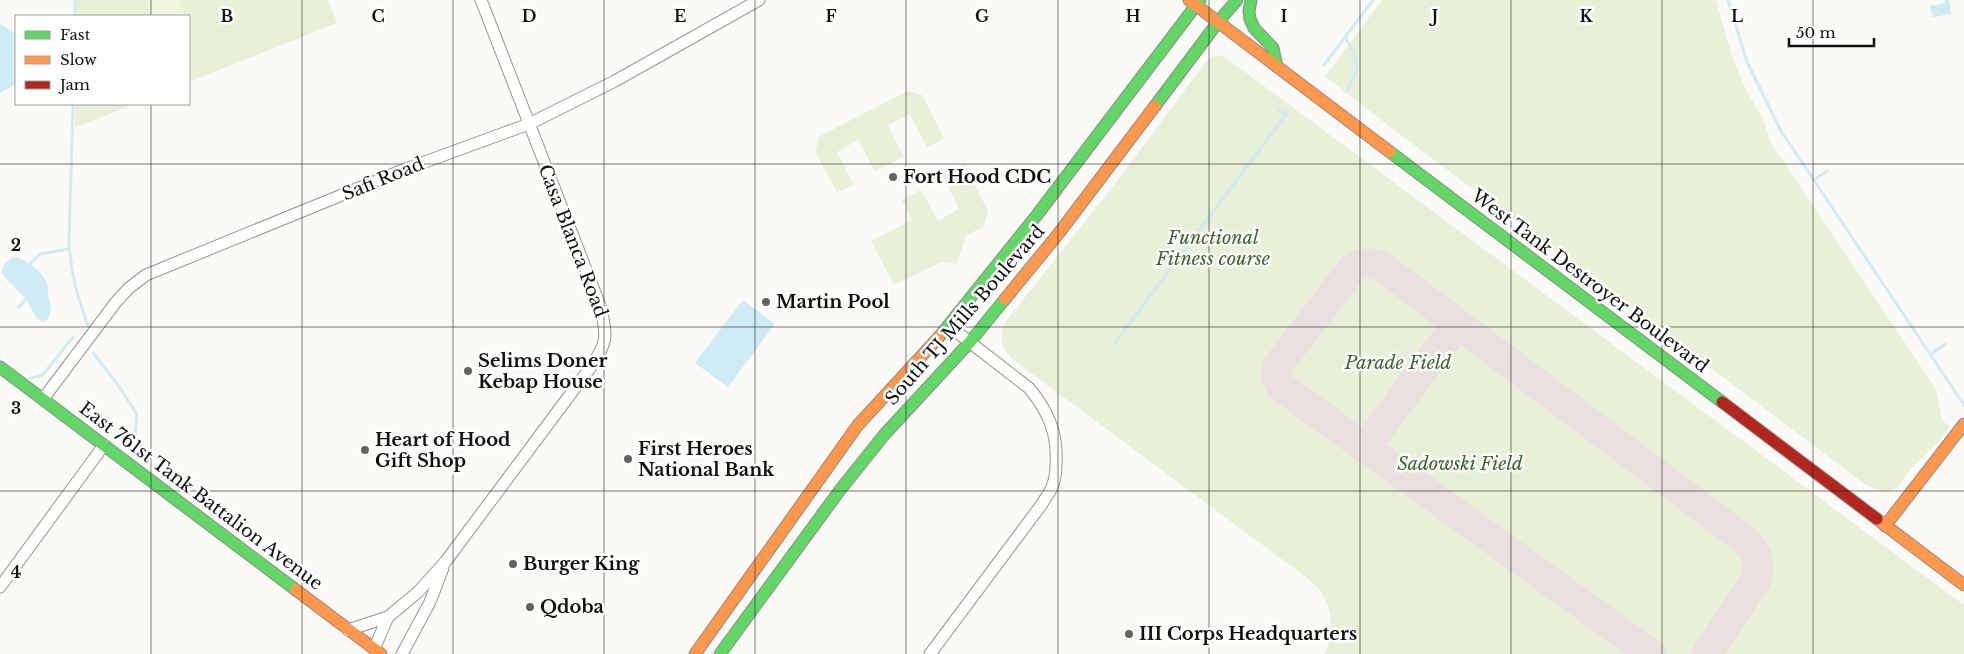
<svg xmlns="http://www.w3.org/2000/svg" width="1964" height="654" font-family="'Libre Baskerville',serif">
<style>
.green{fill:#e9f0d8}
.pitch{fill:#f1f4e1}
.water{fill:#cfebf3}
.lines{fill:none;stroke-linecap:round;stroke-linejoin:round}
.stream{stroke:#cfebf3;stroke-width:3}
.taxiway{stroke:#eae0e0;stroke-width:30}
.street-casing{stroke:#969594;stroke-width:13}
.fast-casing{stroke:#8d8c8a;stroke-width:13}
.slow-casing{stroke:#8d8c8a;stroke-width:13}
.jam-casing{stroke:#8d8c8a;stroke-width:13}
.street{stroke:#fffefe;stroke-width:11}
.fast{stroke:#63d668;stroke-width:11}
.slow{stroke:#ff974d;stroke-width:11}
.jam{stroke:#b3261e;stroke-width:11}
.grid{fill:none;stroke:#101010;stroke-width:1;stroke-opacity:0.55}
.poi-dot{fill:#636260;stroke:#fff;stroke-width:2}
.labels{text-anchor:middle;stroke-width:5;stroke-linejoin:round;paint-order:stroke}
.poi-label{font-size:18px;font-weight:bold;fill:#101010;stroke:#fff;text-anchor:start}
.street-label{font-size:18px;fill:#101010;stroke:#fff}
.park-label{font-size:18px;font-style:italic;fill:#396424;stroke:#fff}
.grid-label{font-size:16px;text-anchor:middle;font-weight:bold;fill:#101010;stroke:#fff;stroke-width:5;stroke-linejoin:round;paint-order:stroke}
</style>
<rect width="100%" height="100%" fill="#fcfaf6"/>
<g class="green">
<polygon points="76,0 328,0 337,23 189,82 189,16 75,16"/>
<polygon points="1382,0 1716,0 1731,53 1745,88 1764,121 1771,143 1936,389 1942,420 1950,427 1941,439 1912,468 1896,489 1886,492 1866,485 1385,123 1325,76"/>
<path d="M1214,56h9l6,4 735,545v49h-640c11,-19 9,-44 -3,-62 -3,-5 -9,-10 -14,-14l-295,-219c-12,-13 -13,-24 -5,-39l107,-135 93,-125z"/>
<polygon points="908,91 922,95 944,139 927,147 910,114 888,125 904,157 875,171 858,140 837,152 854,185 837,192 815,152 820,136"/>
<polygon points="75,104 135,104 75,128"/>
<polygon points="964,164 988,211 984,227 966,235 957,264 942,262 894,285 871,241 912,220 902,200 921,190 938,221 959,209 943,176"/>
</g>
<polygon class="pitch" points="145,0 179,0 185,16 152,16"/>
<g class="water">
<polygon points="1945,0 1949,0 1951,14 1932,17 1930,6 1945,3"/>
<polygon points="0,24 16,34 16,84 0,93"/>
<path d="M14,257c12,2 28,14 33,26 1,3 1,8 1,12 2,10 7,22 -5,27l-6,-3 -11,-20 -24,-25c0,-9 4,-13 12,-17z"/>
<polygon points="743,300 775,324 728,387 695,363"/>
</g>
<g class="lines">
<g class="stream">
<polyline points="1728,0 1747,62 1781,131 1964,405"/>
<polyline points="75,16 75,0"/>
<path d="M1345,37c14,24 17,31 1,55"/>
<polyline points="1324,65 1373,0"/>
<path d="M73,104l-4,138c2,33 8,53 19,84"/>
<polyline points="1279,110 1285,115"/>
<polyline points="1814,180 1827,171"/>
<polyline points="30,264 40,254 69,249"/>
<polyline points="19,307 26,299"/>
<polyline points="1114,344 1288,112"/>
<polyline points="93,353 118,385 137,414 135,435"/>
<polyline points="1931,354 1945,344"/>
<polyline points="30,378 41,376 46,371 73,337"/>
</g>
<g class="taxiway">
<polyline points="1365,448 1457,324"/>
<path d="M1651,654l-371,-268 -4,-10 2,-11 75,-97c9,-6 17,-6 28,-2l364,274c13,14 15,20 12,38l-50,76"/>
</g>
<defs>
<g id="street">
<polyline points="43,399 116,302 129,288 146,275 403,170 529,124 615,81 759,0"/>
<polyline points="0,587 104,445"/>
<polyline points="348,630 388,617"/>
<path d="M374,649l14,-32 30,-25 28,-31 144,-193c18,-26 17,-30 11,-60l-120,-308"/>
<polyline points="402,654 430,602 443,568"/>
<path d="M930,654l112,-150c3,-6 8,-11 10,-17 3,-7 4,-16 4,-23 2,-31 -8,-53 -27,-76l-80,-62"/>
</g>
<g id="fast">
<polyline points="1251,0 1249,11 1250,19 1254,28 1273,48 1277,67"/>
<polyline points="1155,106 1218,22 1237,0"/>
<polyline points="1390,152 1722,402"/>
<polyline points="939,337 1037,215 1200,0"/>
<polyline points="0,367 296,590"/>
<polyline points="720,654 840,490 884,435 970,342 1005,299"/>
</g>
<g id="slow">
<polyline points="1189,0 1390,152"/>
<polyline points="1005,299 1059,233 1155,106"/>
<polyline points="1877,519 1964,585"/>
<polyline points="1885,526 1964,424"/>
<polyline points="296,590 381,654"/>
<polyline points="695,654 858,425 939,337"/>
</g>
<polyline id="jam" points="1722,402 1877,519"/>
</defs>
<use href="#street" class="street-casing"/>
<use href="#fast" class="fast-casing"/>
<use href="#slow" class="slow-casing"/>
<use href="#jam" class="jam-casing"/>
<use href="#street" class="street"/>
<use href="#fast" class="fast"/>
<use href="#slow" class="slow"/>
<use href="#jam" class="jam"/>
</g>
<path class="grid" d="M151,0v16M302,0v654M453,0v654M604,0v654M755,0v654M906,0v654M1058,0v654M1209,0v654M1360,0v654M1511,0v654M1662,0v654M1813,0v654M151,104v550M0,164h1964M0,327h1964M0,491h1964"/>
<g class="poi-dot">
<circle cx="893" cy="177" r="5"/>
<circle cx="766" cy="302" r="5"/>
<circle cx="468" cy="371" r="5"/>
<circle cx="365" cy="450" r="5"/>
<circle cx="628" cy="459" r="5"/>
<circle cx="513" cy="564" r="5"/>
<circle cx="530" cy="607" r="5"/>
<circle cx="1129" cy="634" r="5"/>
</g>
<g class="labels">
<g class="poi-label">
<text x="903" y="183">Fort Hood CDC</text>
<text x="776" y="308">Martin Pool</text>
<text x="478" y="367">Selims Doner<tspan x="478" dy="21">Kebap House</tspan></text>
<text x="375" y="446">Heart of Hood<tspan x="375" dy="21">Gift Shop</tspan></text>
<text x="638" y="455">First Heroes<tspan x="638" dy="21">National Bank</tspan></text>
<text x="523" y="570">Burger King</text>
<text x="540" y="613">Qdoba</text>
<text x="1139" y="640">III Corps Headquarters</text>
</g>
<g class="street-label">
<text transform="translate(383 179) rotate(-22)" y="6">Safi Road</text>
<text transform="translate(573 241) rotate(69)" y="6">Casa Blanca Road</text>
<text transform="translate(1590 281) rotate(37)" y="6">West Tank Destroyer Boulevard</text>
<text transform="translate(965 315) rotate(-49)" y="6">South TJ Mills Boulevard</text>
<text transform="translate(201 496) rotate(37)" y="6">East 761st Tank Battalion Avenue</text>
</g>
<g class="park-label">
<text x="1213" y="244">Functional<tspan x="1213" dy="21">Fitness course</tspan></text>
<text x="1398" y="369">Parade Field</text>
<text x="1460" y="470">Sadowski Field</text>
</g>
</g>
<g class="grid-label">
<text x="227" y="22">B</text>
<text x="378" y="22">C</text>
<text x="529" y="22">D</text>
<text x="680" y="22">E</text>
<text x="831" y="22">F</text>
<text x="982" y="22">G</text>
<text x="1133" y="22">H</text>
<text x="1284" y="22">I</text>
<text x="1435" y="22">J</text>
<text x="1586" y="22">K</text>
<text x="1737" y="22">L</text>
<text x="16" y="251">2</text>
<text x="16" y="414">3</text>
<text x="16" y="578">4</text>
</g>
<rect x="15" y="15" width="175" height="90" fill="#ffffff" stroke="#9f9f9f"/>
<rect x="25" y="31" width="25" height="8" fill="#63d668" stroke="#9f9f9f"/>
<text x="60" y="40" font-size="15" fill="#101010">Fast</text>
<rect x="25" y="56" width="25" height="8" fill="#ff974d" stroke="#9f9f9f"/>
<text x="60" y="65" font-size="15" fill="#101010">Slow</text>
<rect x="25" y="81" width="25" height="8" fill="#b3261e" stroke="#9f9f9f"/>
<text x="60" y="90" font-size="15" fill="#101010">Jam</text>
<path d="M1789 38v8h85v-8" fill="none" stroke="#101010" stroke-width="2.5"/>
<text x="1796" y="38" font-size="15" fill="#101010" stroke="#ffffff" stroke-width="4" paint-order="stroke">50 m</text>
</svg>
